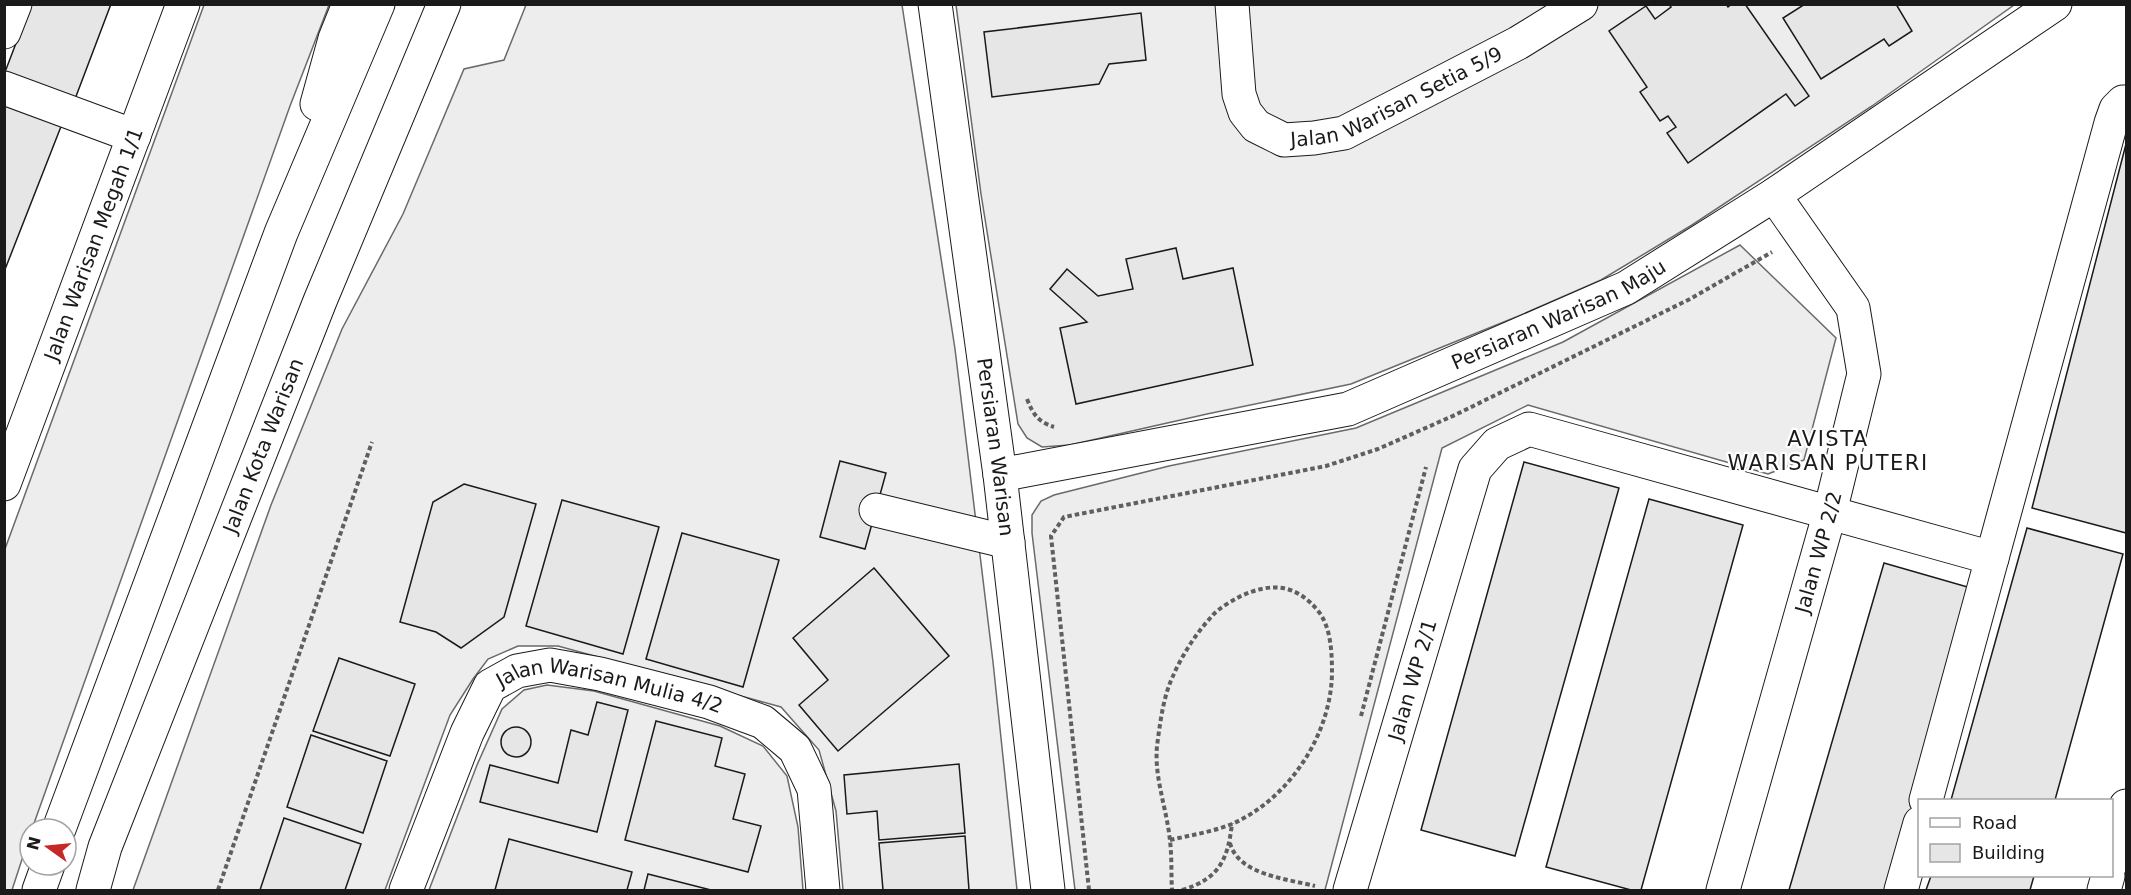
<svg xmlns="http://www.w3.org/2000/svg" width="2131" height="895" font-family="'DejaVu Sans',sans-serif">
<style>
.built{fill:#ededed;stroke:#6a6a6a;stroke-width:1.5}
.building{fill:#e6e6e6;stroke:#1a1a1a;stroke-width:1.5}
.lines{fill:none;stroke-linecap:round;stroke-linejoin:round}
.minor-casing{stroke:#1a1a1a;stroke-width:35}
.path{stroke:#5f5f5f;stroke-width:4;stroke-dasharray:4.5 3;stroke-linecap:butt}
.minor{stroke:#fff;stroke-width:33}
.labels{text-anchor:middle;stroke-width:4.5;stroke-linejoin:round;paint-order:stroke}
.street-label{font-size:20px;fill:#1a1a1a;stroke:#fff}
.neighbourhood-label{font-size:21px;letter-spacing:1.5px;fill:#1a1a1a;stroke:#fff}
</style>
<rect width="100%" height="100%" fill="#fff"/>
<g class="built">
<polygon points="204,5 329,5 290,106 32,829 30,829 30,835 12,890 5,890 5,549"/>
<polygon points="526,5 902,5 955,349 993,662 1017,890 843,890 836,811 819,750 781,707 558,646 518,646 488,659 473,679 450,715 385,890 133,890 271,505 342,329 403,214 464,69 504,60"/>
<polygon points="956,5 2014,5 1872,106 1692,225 1601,280 1521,315 1351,384 1207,414 1070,445 1042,447 1027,438 1018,424 981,194"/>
<polygon points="1740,245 1836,338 1804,460 1768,474 1528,405 1442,448 1325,890 1075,890 1032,533 1032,515 1041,501 1054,495 1169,466 1356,428 1563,342"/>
<polygon points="547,685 594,691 720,726 763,746 787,776 798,827 803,890 429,890 477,765 502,709 524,690"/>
</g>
<g class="building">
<polygon points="31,4 111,4 75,99 5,72"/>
<polygon points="1669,4 1726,4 1728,7 1732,4 1745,4 1809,96 1795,106 1786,94 1688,163 1667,133 1676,127 1668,116 1660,121 1640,92 1647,87 1609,31 1646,6 1655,19 1671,7"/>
<polygon points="1805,4 1896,4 1912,31 1889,46 1884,39 1821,79 1783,18"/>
<polygon points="1141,13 1146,60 1109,64 1099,84 992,97 984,32"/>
<polygon points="4,101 62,124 4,272"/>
<polygon points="2126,144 2126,533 2032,508"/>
<polygon points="1176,248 1183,279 1233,268 1253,365 1076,404 1060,328 1087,322 1050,289 1067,269 1098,296 1133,289 1126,259"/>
<polygon points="840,461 886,473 865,549 820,537"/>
<polygon points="1524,462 1619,488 1515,856 1421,830"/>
<polygon points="464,484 536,504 504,617 461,648 436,632 400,622 433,502"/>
<polygon points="1649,499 1743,525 1641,890 1631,890 1546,867"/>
<polygon points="562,500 659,527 623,654 526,626"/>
<polygon points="2027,528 2123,554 2055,800 1951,800"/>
<polygon points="682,533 779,560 743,687 646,659"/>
<polygon points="1884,563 1978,590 1891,890 1789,890"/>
<polygon points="874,568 949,656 838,751 799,705 828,680 793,638"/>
<polygon points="339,658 415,684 390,756 313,731"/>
<polygon points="597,702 628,710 597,832 480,802 490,765 558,783 571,730 588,735"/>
<polygon points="656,721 722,738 715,766 745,774 733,819 761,826 748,872 625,840"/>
<circle cx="516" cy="742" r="15"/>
<polygon points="311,735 387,761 363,833 287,807"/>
<polygon points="959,764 965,833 879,840 877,811 847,814 844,775"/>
<polygon points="284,818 361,844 345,890 260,890"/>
<polygon points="965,836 969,890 883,890 879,843"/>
<polygon points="509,839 632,872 627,890 495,890"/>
<polygon points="648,874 711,890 644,890"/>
<polygon points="1931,876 2034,876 2030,890 1926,890"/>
</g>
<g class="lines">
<defs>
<g id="minor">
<path id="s1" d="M935,4l65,471 48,415"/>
<path id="s2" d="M1232,4l7,90 6,18 11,14 28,14 30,-2 30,-5 174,-90 63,-39"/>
<polyline points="4,32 15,4"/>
<polyline points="4,88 134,136"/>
<polyline points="317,104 335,39 349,4"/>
<path id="s3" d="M1000,475l348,-66 278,-121 148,-93 281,-191"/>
<path id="s4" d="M4,484l179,-480"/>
<polyline points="876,510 1008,542"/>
<polyline points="1926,800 1992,558"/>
<polyline points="59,829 281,233 378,4"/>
<polyline points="2112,862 2126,806"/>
<polyline points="39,890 48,865"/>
<path id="s5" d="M93,890l12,-43 215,-546 124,-297"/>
<path id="s6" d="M406,890l61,-157 23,-47 27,-15 33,-6 50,9 109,28 54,20 32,27 19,40 9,101"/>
<path id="s7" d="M1350,890l125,-421 22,-25 32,-15 463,129 119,-435 5,-14 7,-7h3"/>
<path id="s8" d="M1723,890l107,-378 34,-138 -11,-66 -79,-113"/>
<polyline points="1901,890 1920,823"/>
<polyline points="2104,890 2108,876"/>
</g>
</defs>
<use href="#minor" class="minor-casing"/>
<g class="path">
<path d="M1027,399c6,15 11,23 27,28"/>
<polyline points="1361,716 1426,467"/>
<path d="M1170,840c21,-5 42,-8 62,-16 57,-25 99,-89 100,-151 0,-20 -1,-45 -13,-61 -23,-29 -49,-30 -80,-15 -9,5 -20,11 -26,18 -16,17 -31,40 -40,61 -10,21 -13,48 -16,70 -3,32 10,63 13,95 2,16 1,33 2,49"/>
<path d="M1230,843c8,32 58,36 85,43"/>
<polyline points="218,890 372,442"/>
<polyline points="1089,890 1051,536 1064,517 1326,466 1378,449 1455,415 1690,299 1772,252"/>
<path d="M1182,890c37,-11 46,-30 50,-67"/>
</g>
<use href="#minor" class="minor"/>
</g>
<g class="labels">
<g class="street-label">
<text dy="7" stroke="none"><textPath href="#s2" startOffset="280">Jalan Warisan Setia 5/9</textPath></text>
<text dy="7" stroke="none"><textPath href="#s4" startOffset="256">Jalan Warisan Megah 1/1</textPath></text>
<text dy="7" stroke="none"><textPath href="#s3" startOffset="585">Persiaran Warisan Maju</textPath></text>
<text dy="7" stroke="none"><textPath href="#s5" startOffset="476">Jalan Kota Warisan</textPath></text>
<text dy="7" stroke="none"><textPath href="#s1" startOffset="447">Persiaran Warisan</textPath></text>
<text dy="7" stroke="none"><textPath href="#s8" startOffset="351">Jalan WP 2/2</textPath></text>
<text dy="7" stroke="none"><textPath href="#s7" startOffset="219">Jalan WP 2/1</textPath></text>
<text dy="7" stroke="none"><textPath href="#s6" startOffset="346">Jalan Warisan Mulia 4/2</textPath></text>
</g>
<g class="neighbourhood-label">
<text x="1828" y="446">AVISTA<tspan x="1828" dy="24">WARISAN PUTERI</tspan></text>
</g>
</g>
<rect width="2131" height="895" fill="none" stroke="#1a1a1a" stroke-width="12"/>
<rect x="1918" y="799" width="195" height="78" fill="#ffffff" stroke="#a3a3a3" stroke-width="1.5"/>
<rect x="1930" y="818" width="30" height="9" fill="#ffffff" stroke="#a3a3a3" stroke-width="1.5"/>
<text x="1972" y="829" font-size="18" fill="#1a1a1a">Road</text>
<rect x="1930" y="844" width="30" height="18" fill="#e6e6e6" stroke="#a3a3a3" stroke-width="1.5"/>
<text x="1972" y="859" font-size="18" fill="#1a1a1a">Building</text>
<g transform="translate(48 847) rotate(285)"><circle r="28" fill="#ffffff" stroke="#a3a3a3" stroke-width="1.5"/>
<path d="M0-4.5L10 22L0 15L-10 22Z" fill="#c62828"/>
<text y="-9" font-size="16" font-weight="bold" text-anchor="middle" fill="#1a1a1a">N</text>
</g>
</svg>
